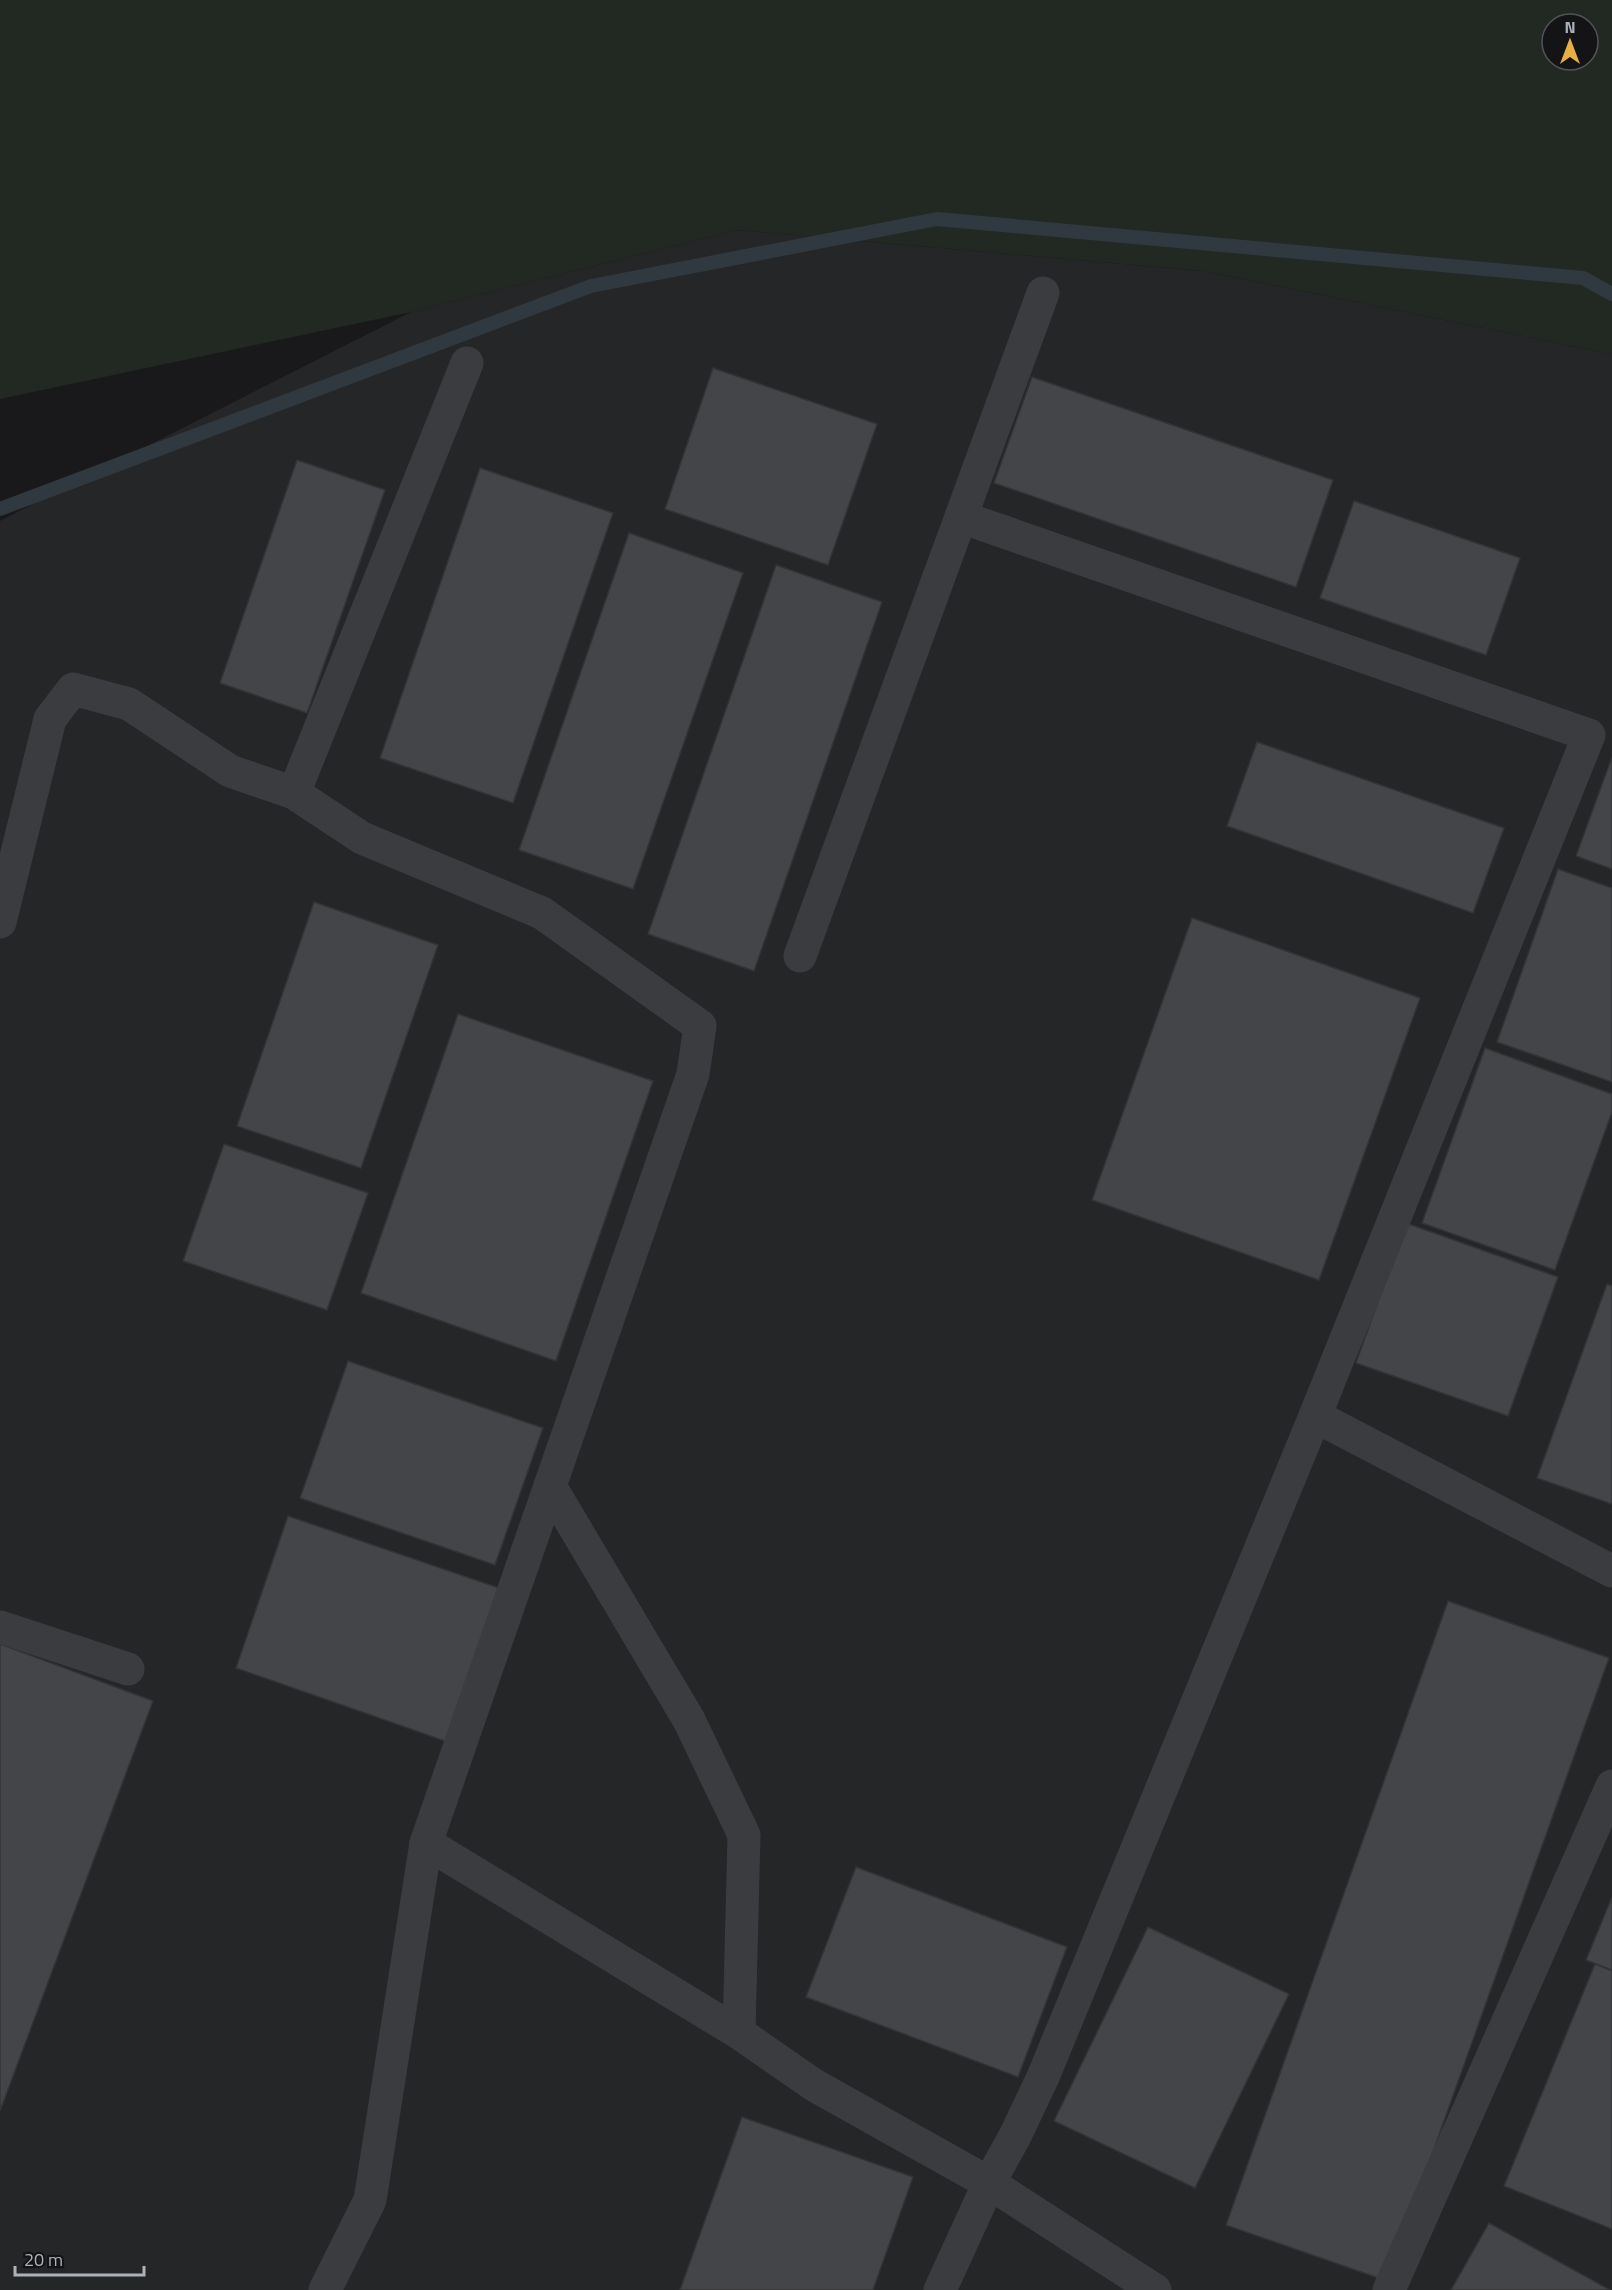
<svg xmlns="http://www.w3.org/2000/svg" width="1612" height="2290" font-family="'Titillium Web',sans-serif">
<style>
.built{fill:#252628}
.green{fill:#222922;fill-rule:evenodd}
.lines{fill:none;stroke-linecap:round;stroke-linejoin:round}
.stream{stroke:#30393f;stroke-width:14}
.building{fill:#444548;stroke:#343437;stroke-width:1.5}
.street{stroke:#3b3c40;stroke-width:33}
</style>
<rect width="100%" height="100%" fill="#19191b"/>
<polygon class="built" points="737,230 1203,271 1612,354 1612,2290 0,2290 0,521 411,312"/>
<path class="green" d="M0,0h1612v354l-409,-83 -466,-41 -326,82 -411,87zM1552,24h36v36h-36z"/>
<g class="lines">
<polyline class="stream" points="0,509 591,286 937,219 1583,278 1612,294"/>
</g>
<g class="building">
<polygon points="713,368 877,424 828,565 665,509"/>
<polygon points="1032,377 1333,480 1296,587 994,483"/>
<polygon points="297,460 385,490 307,713 220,683"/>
<polygon points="480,468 613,513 513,803 380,758"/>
<polygon points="1354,501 1520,558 1486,655 1320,598"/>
<polygon points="629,533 743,573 633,889 519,850"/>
<polygon points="776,565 882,602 754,971 648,934"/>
<polygon points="1257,742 1504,828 1473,913 1227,826"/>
<polygon points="1612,757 1612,869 1576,856"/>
<polygon points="1558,869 1612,888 1612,1082 1497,1042"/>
<polygon points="314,902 438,945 361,1168 237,1126"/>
<polygon points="1192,918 1420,998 1319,1280 1092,1200"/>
<polygon points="458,1014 653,1081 556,1361 361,1293"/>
<polygon points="1485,1048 1612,1094 1612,1112 1555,1270 1422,1223"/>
<polygon points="224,1144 368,1193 327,1310 183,1261"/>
<polygon points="1406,1223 1558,1277 1508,1416 1356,1363"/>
<polygon points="1607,1284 1612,1286 1612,1504 1537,1478"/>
<polygon points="348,1361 543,1428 495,1565 300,1498"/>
<polygon points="288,1516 499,1588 445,1741 236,1668"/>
<polygon points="1448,1601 1609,1658 1387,2281 1226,2225"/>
<polygon points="0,1644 153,1701 0,2111"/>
<polygon points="856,1867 1067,1947 1018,2077 806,1997"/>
<polygon points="1612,1897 1612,1970 1586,1960"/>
<polygon points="1148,1927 1289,1994 1195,2188 1054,2121"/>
<polygon points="1595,1964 1612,1971 1612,2229 1504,2186"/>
<polygon points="742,2117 913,2177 873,2290 680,2290"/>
<polygon points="1489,2223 1610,2290 1451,2290"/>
</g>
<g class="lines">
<g class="street">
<polyline points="961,517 1589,735 1315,1416"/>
<polyline points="294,793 467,363"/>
<polyline points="0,922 50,719 73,689 129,704 230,771 294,793 362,838 542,913 700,1026 693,1074 426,1843 370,2200 325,2290"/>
<polyline points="800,956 1043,293"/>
<polyline points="550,1486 689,1720 744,1835 739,2033 814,2085 989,2183 1155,2290"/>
<polyline points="0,1627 128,1669"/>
<polyline points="426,1843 739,2033"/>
<polyline points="940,2290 989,2183 1015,2136 1043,2077 1315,1416 1612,1571"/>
<polyline points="1389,2290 1612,1786"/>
</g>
</g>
<g transform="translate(1570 42)"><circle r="28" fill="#141416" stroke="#515358" stroke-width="1.5"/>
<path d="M0-4.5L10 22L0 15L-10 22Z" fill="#e7ad46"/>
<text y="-9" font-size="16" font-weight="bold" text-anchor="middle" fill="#adb1ba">N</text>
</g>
<path d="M15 2266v9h129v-9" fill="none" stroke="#adb1ba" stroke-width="3"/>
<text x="24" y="2266" font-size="18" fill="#adb1ba" stroke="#141416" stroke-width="4.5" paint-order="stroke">20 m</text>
</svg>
